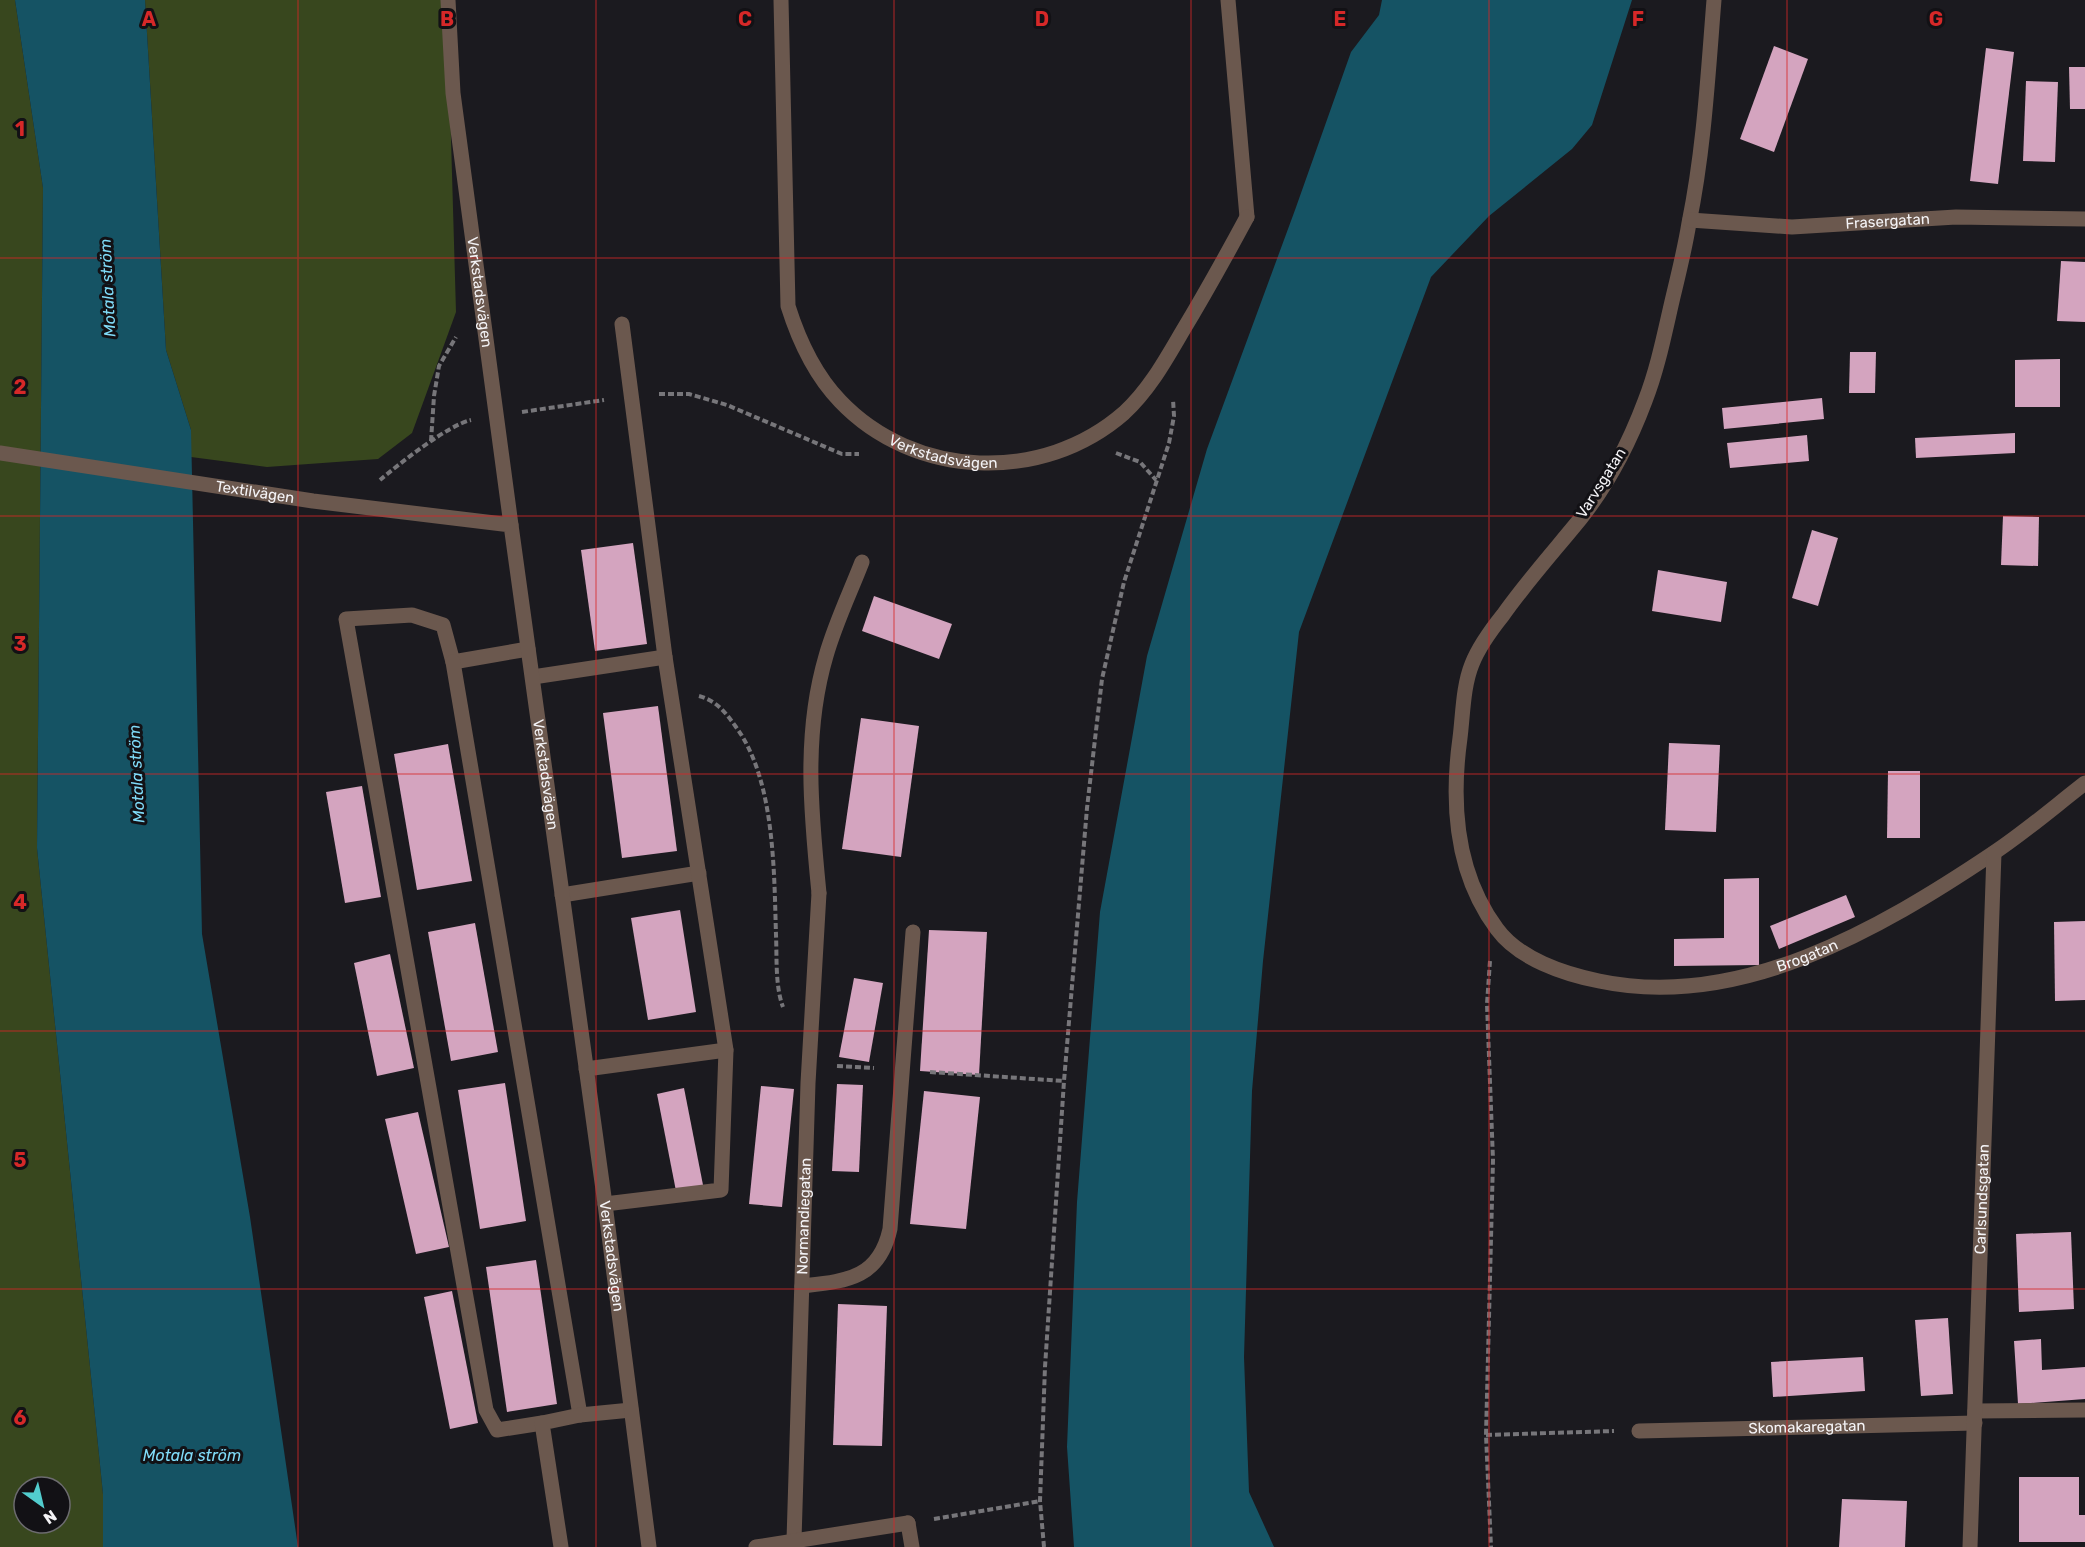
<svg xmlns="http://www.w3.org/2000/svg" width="2085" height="1547" font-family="Rubik,sans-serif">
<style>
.forest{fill:#38471e;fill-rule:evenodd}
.water{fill:#155364}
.building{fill:#d4a4bf}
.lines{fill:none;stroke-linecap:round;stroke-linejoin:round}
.path{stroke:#77767a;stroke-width:4;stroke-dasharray:6 3;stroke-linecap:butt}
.service{stroke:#6b584e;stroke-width:15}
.minor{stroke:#6b584e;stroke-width:15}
.tertiary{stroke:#6b584e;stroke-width:15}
.grid{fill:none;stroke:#d62828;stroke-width:1.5;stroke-opacity:0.55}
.labels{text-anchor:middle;stroke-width:6;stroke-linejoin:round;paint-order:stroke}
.street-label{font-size:15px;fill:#f4f3f6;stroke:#121115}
.water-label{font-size:16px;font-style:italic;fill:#80dcf9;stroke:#121115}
.grid-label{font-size:20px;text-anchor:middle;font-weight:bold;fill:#d62828;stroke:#121115;stroke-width:6;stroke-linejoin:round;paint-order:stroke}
</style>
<rect width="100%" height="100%" fill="#1b1a1f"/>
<g class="forest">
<path d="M0,0h15l28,188 -6,660 66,646v53h-103zM24,1487h36v36h-36z"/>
<polygon points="145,0 447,0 456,312 412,433 378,459 267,467 191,457 191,430 166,350"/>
</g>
<g class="water">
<polygon points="15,0 145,0 166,350 191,430 202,934 250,1217 298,1547 103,1547 103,1494 37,848 43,188"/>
<polygon points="1382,0 1632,0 1592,125 1572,149 1489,216 1431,277 1299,632 1263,961 1252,1091 1244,1357 1249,1492 1274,1547 1074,1547 1067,1447 1077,1202 1100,912 1147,656 1207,449 1295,210 1351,52 1379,15"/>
</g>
<g class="building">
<polygon points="1774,46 1808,59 1774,152 1740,139"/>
<polygon points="1986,48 2014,52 1998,184 1970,181"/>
<polygon points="2069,67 2085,67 2085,109 2070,109"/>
<polygon points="2026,81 2058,82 2055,162 2023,161"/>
<polygon points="2061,261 2085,262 2085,322 2057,321"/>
<polygon points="1850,352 1876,352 1875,393 1849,393"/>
<polygon points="2060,359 2060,407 2015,407 2015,360"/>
<polygon points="1822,398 1824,419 1724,429 1722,408"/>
<polygon points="2015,433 2015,453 1916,458 1915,438"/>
<polygon points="1807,435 1809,461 1730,468 1727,443"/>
<polygon points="2003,516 2039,517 2038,566 2001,565"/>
<polygon points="1812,530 1838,538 1818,606 1792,598"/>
<polygon points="633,543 647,644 595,651 581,550"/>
<polygon points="1658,570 1727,582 1721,622 1652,611"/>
<polygon points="874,596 952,624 939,659 862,631"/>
<polygon points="658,706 677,851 622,858 603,713"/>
<polygon points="861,718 919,726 901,857 842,849"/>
<polygon points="1669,743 1720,745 1716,832 1665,830"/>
<polygon points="448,744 472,881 417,890 394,754"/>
<polygon points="1888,771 1920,771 1920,838 1887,838"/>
<polygon points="362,786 381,897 345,903 326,792"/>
<polygon points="1759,878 1759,965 1674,966 1674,939 1724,938 1724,879"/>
<polygon points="1846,895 1855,917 1779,949 1770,926"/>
<polygon points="680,910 696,1012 648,1020 631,918"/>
<polygon points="2085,921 2085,1000 2055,1001 2054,922"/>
<polygon points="475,923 498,1052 451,1061 428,932"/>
<polygon points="929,930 987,932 979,1075 920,1071"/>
<polygon points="390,954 414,1068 377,1076 354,963"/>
<polygon points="854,978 883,983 869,1062 839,1057"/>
<polygon points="505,1083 526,1221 480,1229 458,1090"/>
<polygon points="837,1084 863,1085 859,1172 832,1171"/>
<polygon points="761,1086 794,1089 782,1207 749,1204"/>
<polygon points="684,1088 703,1185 676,1191 657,1094"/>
<polygon points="924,1091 980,1097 966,1229 910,1224"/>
<polygon points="418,1112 449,1247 416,1254 385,1119"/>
<polygon points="2071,1232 2074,1309 2019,1312 2016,1234"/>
<polygon points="536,1260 557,1404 507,1412 486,1267"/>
<polygon points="452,1291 478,1423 450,1429 424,1297"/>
<polygon points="838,1304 887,1306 882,1446 833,1445"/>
<polygon points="1948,1318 1953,1394 1921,1396 1915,1320"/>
<polygon points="2041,1339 2042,1370 2085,1367 2085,1399 2018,1404 2014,1341"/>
<polygon points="1863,1357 1865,1391 1773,1397 1771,1362"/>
<polygon points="2019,1477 2079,1477 2079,1515 2085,1515 2085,1542 2019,1542"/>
<polygon points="1842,1499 1907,1501 1905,1547 1839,1547"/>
</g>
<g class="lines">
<g class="path">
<polyline points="659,394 689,394 727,405 842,454 859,454"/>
<polyline points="522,412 604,400"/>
<polyline points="431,441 434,396 439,366 456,337"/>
<polyline points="1116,453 1140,462 1156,480"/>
<path d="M380,480c19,-16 68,-55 91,-60"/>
<path d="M699,696c18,5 27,17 37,31 39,53 38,144 40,208 1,22 -1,51 7,72"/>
<polyline points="1490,961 1487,1004 1493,1160 1486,1435 1491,1547"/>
<polyline points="837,1066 874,1068"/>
<polyline points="930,1072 1064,1081"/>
<polyline points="1486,1435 1614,1431"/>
<polyline points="934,1519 1040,1501"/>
<polyline points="1044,1547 1040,1501 1045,1367 1064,1081 1087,808 1102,679 1124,582 1169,443 1174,416 1173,399"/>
</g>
<g class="service">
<polyline points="1228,0 1247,217"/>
<polyline points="528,649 453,662 443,625 412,615 346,619 486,1410 497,1430 542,1423"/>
<polyline points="453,662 580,1415"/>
<polyline points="533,677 665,657"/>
<path d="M819,893c-8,-80 -16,-159 7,-237 9,-32 24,-63 36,-94"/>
<polyline points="562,895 699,873"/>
<polyline points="586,1069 726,1050"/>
<polyline points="605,1204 721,1190 726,1050 665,657 622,324"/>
<path d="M802,1286c44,-5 77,-7 88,-57l23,-297"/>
<polyline points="1975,1411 2085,1410"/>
<polyline points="908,1523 912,1547"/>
<polyline points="561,1547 542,1423 580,1415 631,1410"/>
</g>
<g class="minor">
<path id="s1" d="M448,0l5,93 58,432"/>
<path id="s2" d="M781,0l7,306c11,35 26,68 52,95 74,78 203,83 284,12 25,-23 41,-52 58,-81 23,-38 44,-76 65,-115"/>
<path id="s3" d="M1714,0c-6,74 -10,150 -25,223 -4,25 -10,49 -16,74 -8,34 -15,71 -28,104 -15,40 -37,83 -64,117 -26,32 -54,63 -78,97 -12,15 -24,31 -31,49 -9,22 -9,50 -12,74 -9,65 -4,136 37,191 22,30 67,45 102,52 140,30 281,-52 393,-127 32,-21 62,-47 93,-71"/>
<path id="s4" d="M1690,220l102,7 164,-10 129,2"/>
<path id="s5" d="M1639,1431l336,-8"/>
<path id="s6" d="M794,1540l14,-457 11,-190"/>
<polyline points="756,1547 908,1523"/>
<path id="s7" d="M1970,1547l24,-694"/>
</g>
<path class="tertiary" id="s8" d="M0,453l313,48 198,24 94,679 44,343"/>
</g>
<path class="grid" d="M298,0v1547M596,0v1547M894,0v1547M1191,0v1547M1489,0v1547M1787,0v1547M0,258h2085M0,516h2085M0,774h2085M0,1031h2085M0,1289h2085"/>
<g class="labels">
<g class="street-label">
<text dy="5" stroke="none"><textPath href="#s4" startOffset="198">Frasergatan</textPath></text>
<text dy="5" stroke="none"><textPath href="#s1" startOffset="294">Verkstadsvägen</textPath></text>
<text dy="5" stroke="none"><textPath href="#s2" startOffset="534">Verkstadsvägen</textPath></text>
<text transform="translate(1601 483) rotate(-58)" y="5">Varvsgatan</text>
<text dy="5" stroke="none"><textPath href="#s8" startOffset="258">Textilvägen</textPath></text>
<text dy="5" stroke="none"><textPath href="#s8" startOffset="768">Verkstadsvägen</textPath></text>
<text dy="5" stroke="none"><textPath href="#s3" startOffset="1329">Brogatan</textPath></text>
<text dy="5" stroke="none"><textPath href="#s7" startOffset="348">Carlsundsgatan</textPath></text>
<text dy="5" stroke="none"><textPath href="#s6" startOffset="324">Normandiegatan</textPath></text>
<text dy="5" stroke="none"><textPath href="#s8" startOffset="1254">Verkstadsvägen</textPath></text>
<text dy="5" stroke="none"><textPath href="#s5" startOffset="168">Skomakaregatan</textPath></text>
</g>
<g class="water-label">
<text transform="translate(107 288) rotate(-93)" y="6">Motala ström</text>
<text transform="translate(136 774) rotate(-93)" y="6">Motala ström</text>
<text x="192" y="1461">Motala ström</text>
</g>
</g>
<g class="grid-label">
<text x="149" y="26">A</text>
<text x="447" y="26">B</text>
<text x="745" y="26">C</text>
<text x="1042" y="26">D</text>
<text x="1340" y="26">E</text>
<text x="1638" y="26">F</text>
<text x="1936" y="26">G</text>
<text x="20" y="136">1</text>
<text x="20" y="394">2</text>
<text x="20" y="651">3</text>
<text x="20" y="909">4</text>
<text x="20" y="1167">5</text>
<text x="20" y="1425">6</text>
</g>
<g transform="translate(42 1505) rotate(146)"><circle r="28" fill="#121115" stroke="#6c6b6f" stroke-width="1.5"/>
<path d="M0-4.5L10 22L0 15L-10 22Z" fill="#52cdce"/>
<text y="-9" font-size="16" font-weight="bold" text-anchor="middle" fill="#f4f3f6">N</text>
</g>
</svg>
